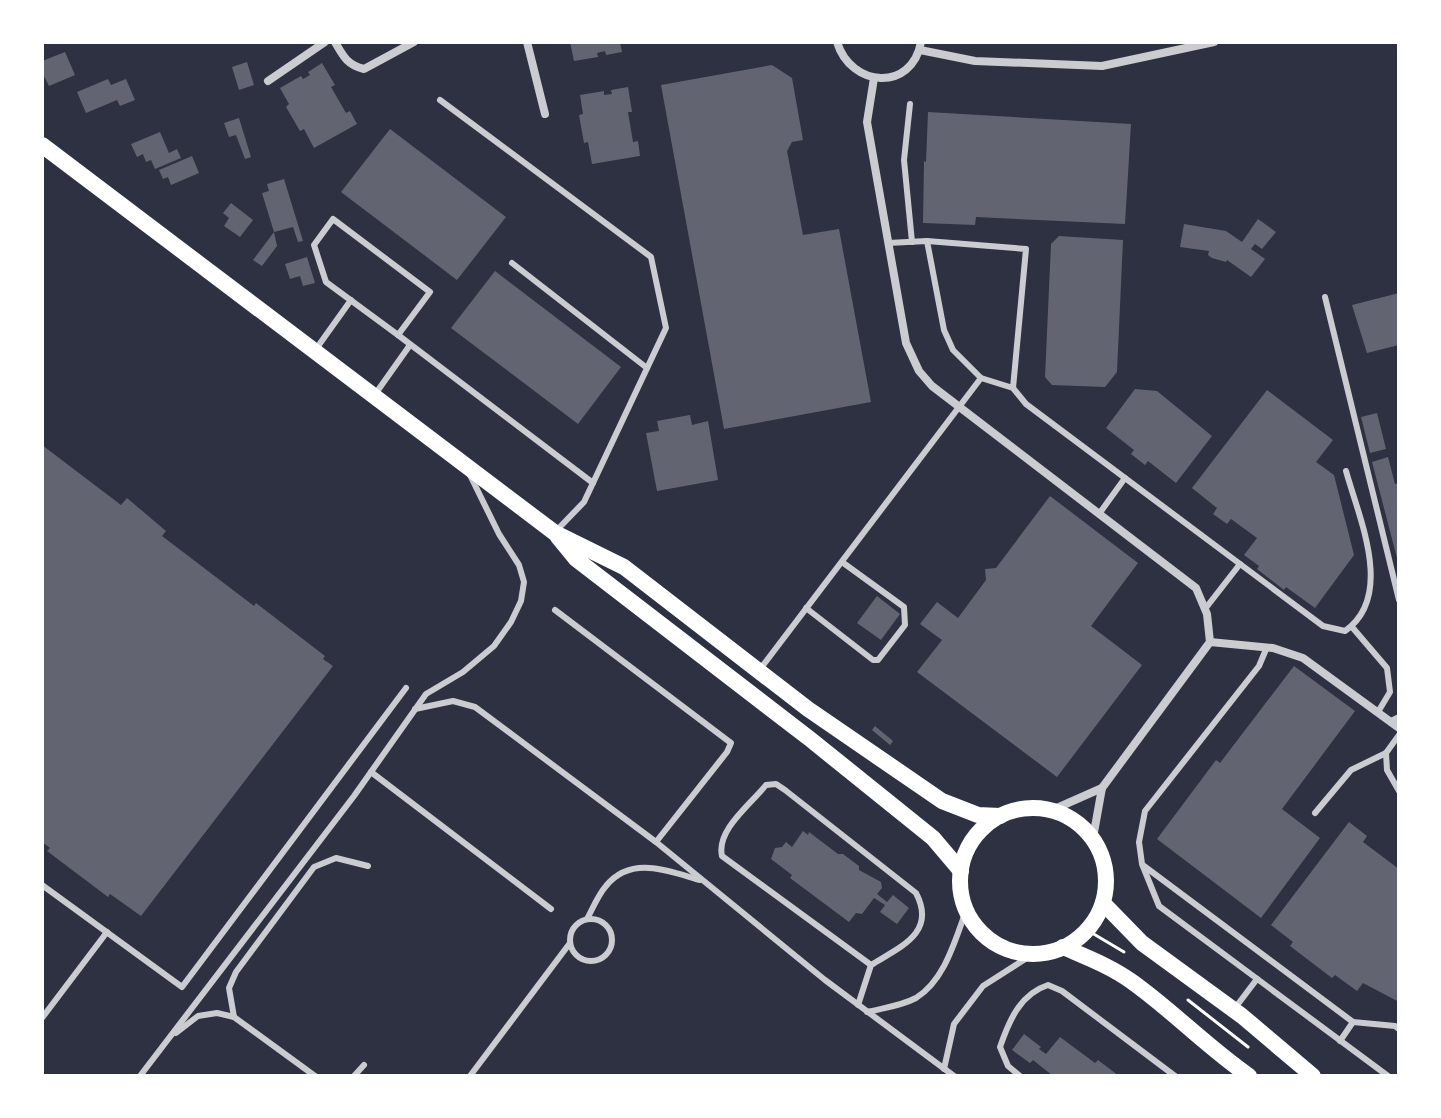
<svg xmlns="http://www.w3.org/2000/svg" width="1441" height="1118" font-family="Commissioner,sans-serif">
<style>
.building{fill:#626471}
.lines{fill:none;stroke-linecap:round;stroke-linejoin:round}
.path{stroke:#fff;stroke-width:3}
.service{stroke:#caccd0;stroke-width:6}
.minor{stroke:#caccd0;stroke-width:8}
.secondary{stroke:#fff;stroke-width:16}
</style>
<rect width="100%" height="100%" fill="#2d3142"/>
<g class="building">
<polygon points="570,42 620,42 622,52 606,55 605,51 597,53 598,57 574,61"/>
<polygon points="65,52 75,75 49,86 42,72 42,61"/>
<polygon points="247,62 254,85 239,90 232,67"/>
<polygon points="322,63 335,85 331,87 346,113 350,111 357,124 314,148 304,129 300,131 286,107 289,104 280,88 301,76 303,79 310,75 308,72"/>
<polygon points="772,65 792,78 803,140 792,142 787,151 803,235 839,229 871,402 724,429 661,85"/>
<polygon points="108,79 111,85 126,79 135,100 120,106 117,100 86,113 77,92"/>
<polygon points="628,87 632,112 628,112 633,142 638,141 640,156 592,164 588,142 584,143 579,115 583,114 580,95 604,91 604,95 612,94 611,90"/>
<polygon points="928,112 1131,124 1125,224 976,217 975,225 923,223 924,161 926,162"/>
<polygon points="239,118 251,157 245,159 236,135 229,137 224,123"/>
<polygon points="390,129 506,217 457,280 341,192"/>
<polygon points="160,132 169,153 177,149 181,158 155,169 151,160 146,162 143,154 137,157 131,144"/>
<polygon points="192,156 199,173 171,185 168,177 163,179 159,170"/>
<polygon points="284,179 303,241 298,242 293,227 274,232 262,193 269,191 267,184"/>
<polygon points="231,203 253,220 240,237 224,226 229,218 223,213"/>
<polygon points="1258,219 1276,232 1262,249 1255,244 1251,249 1265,259 1251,277 1227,260 1226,262 1212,258 1208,255 1209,251 1180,247 1184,224 1226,231 1242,242"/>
<polygon points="274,232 277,246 262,266 253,260"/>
<polygon points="1059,236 1123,240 1117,372 1105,387 1052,385 1045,377 1051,244"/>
<polygon points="307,257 315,283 303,286 300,276 290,279 285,264"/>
<polygon points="495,271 621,367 578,424 451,328"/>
<polygon points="1399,293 1399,345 1367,353 1352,305"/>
<polygon points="1135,389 1157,391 1212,436 1176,483 1148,461 1145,465 1131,454 1134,450 1106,428"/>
<polygon points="1267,390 1333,440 1316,462 1334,475 1354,555 1315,608 1286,587 1284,590 1257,569 1259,566 1244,555 1257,538 1231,519 1227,524 1213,514 1217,508 1192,488"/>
<polygon points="1377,413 1386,449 1370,453 1361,417"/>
<polygon points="690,415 692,425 708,421 718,480 657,491 646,433 659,431 657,421"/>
<polygon points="42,445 121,505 127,498 166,531 162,536 254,606 256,603 325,656 323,659 333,666 141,916 110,894 108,897 47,851 50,848 42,842"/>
<polygon points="1388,457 1395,484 1399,483 1398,562 1372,462"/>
<polygon points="1050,496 1138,563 1091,626 1142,665 1057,777 917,672 942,640 920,624 937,602 958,618 986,580 985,569 996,568"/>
<polygon points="877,596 900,614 881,640 857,623"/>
<polygon points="1294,666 1355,711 1282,809 1320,838 1261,918 1157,839 1216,760 1220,763"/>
<polygon points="875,726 893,741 890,745 872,730"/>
<polygon points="1349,822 1367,836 1363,842 1399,869 1399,1002 1363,983 1357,991 1335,975 1332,978 1290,946 1293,942 1271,925"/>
<polygon points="803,831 808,835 809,832 838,854 843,854 859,866 859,870 881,882 882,888 877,894 887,902 893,895 909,908 897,924 880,912 885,905 874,898 862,914 856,913 849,922 790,878 792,875 771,859 775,848 782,847 786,842 792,847"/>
<polygon points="1024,1034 1041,1047 1039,1049 1046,1054 1060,1037 1095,1063 1098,1060 1119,1076 1053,1076 1033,1060 1030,1063 1012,1050"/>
</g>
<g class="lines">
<g class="path">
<polyline points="1087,930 1124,952"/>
<polyline points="1188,1000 1248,1047"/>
</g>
<g class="service">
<polyline points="440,100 651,257 666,328 584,502 556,531"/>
<polyline points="910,104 904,160 912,242"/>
<polygon points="333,219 430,292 398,335 326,282 314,245"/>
<polyline points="927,241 1026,249 1013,388 981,378"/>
<polyline points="512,263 647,368"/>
<polyline points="1325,297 1399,600"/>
<polyline points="398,335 593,483"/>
<polyline points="316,349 351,300"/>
<path d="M1013,388l13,16 297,222 22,5c50,-35 14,-113 1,-160"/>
<polyline points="376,393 410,345"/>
<polyline points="1099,514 1125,478"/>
<polyline points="806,608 873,660 878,660 905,625 904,607 842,562"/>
<polyline points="1205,609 1240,564"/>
<polyline points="555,610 731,743 727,752 656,842"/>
<polyline points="1352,627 1387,668 1390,692 1378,712"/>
<polyline points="1267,647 1259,666 1145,811 1139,842 1142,864 1159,906 1388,1076"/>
<polyline points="761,668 981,378 953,350 944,330 927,241 888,243"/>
<polyline points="415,709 453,701 475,707 656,842 825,980 954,1076"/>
<polyline points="1391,721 1399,717"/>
<polyline points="1386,753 1387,770 1399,791"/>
<polyline points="371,772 551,909"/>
<polyline points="1315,813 1351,770 1386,753 1399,735"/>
<polyline points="1144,866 1353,1022 1395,1026 1399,1029"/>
<polyline points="42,885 182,987 406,688"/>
<circle cx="591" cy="940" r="21"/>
<path d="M587,919c6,-11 11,-24 19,-33 25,-31 62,-15 94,-6"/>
<path d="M858,1005l13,-40c29,-18 66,-32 45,-72l-131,-103 -9,-6 -10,1c-15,19 -50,45 -44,71l149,109"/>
<polyline points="1235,1008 1257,979"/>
<path d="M867,1012c16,-4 34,-6 49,-14 29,-18 39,-58 50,-87"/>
<polyline points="234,1017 229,988 236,972 314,867 336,858 368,866"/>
<polyline points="42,1018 107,932"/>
<polyline points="176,1033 198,1016 217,1013 234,1017 315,1076"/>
<polyline points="1340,1041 1353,1022"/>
<polyline points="944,1069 954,1024 983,986 1033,954"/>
<polyline points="140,1076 354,796 426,694 463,672 494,646 511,622 521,601 524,582 519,565 499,534 470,475"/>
<polyline points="354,1076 364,1065"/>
<polyline points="470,1076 570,943"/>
<path d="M1020,1076l-12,-10 -8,-19c9,-26 20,-53 48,-62l14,6 113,85"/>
</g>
<g class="minor">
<path d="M335,42c8,14 12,23 29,27l50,-27"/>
<polyline points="527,42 545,114"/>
<path d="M837,42c14,46 75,50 84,0"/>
<polyline points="920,50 975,61 1102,66 1214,42"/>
<polyline points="874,78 867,122 906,343 919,371 932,386 1196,588 1207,614 1210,642 1102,788 1093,838"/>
<polyline points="268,81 325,42"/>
<polyline points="1210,642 1273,648 1303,658 1399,728"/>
<polyline points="1050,811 1102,788"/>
</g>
<g class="secondary">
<polyline points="42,145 555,533 624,567 808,709 942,801 978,815 1000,816"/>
<polyline points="558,537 576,559 810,739 933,838 961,871"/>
<circle cx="1033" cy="881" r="73"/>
<polyline points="1103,903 1142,943 1242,1016 1313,1076"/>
<path d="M1063,947c23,10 47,19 68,34 41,29 76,66 118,95"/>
</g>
</g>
<rect width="1441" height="1118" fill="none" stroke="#ffffff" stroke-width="88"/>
</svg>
